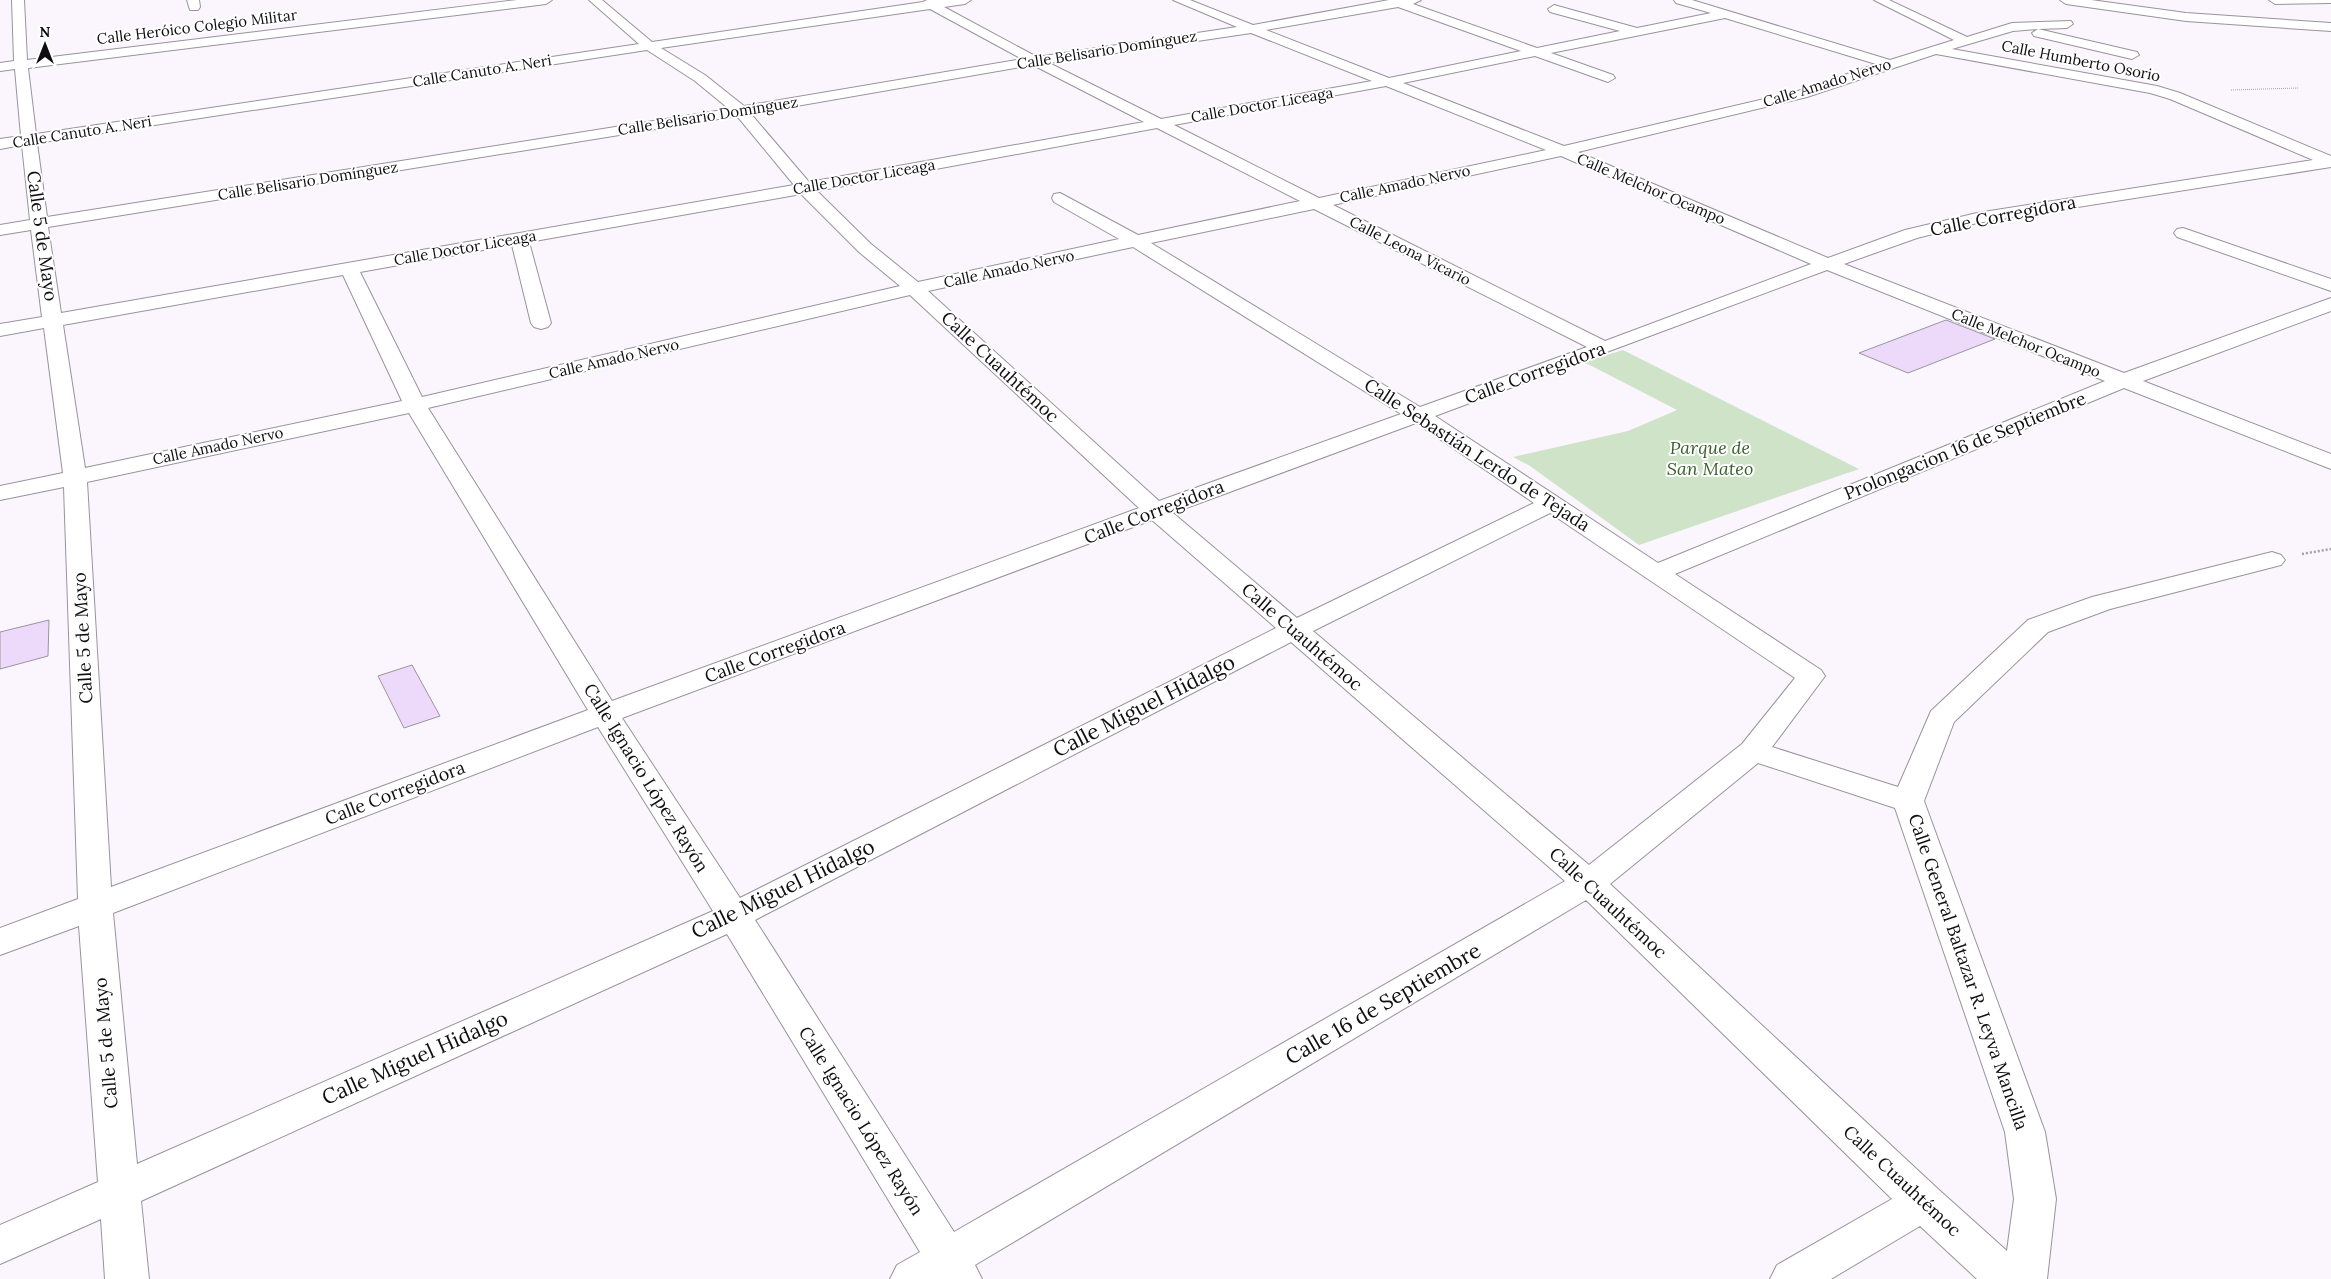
<svg xmlns="http://www.w3.org/2000/svg" width="2331" height="1279" font-family="Lora,serif">
<style>
.green{fill:#cfe3c9}
.building{fill:#eddafa;stroke:#9a959e}
.lines{fill:none;stroke-linecap:round;stroke-linejoin:round}
.minor-casing{stroke:#98939c;stroke-width:2}
.major-casing{stroke:#98939c;stroke-width:2}
.path-far1{stroke:#a5a1a7;stroke-width:1;stroke-dasharray:1 1;stroke-linecap:butt}
.path{stroke:#a5a1a7;stroke-width:2.5;stroke-dasharray:2 2;stroke-linecap:butt}
.minor{fill:#fff;fill-rule:evenodd}
.major{fill:#fff;fill-rule:evenodd}
.labels{text-anchor:middle;stroke-width:4;stroke-linejoin:round;paint-order:stroke}
.far-street-label{font-size:15px;fill:#100e11;stroke:#fff}
.street-label{font-size:18px;fill:#100e11;stroke:#fff}
.park-label{font-size:18px;font-style:italic;fill:#3a602d;stroke:#fff}
.near-street-label{font-size:21px;fill:#100e11;stroke:#fff}
</style>
<rect width="100%" height="100%" fill="#fbf6fe"/>
<polygon class="green" points="1623,350 1859,469 1639,545 1530,466 1513,457 1628,431 1677,410 1584,362"/>
<g class="building">
<polygon points="1946,320 1995,339 1908,373 1859,353"/>
<polygon points="49,620 48,656 0,669 0,632"/>
<polygon points="412,665 440,716 404,728 378,676"/>
</g>
<g class="lines">
<defs>
<g id="minor">
<path d="M12,0h12l3,60 490,-60h35l-6,4 -518,64 8,66 603,-90 -50,-44h13l50,42 271,-40 4,-2h44l-6,4 -21,3 93,50 200,-30 -64,-27h17l63,25 136,-25h32l-8,4 124,44 83,-17 -70,-19 -2,-3 6,-4 83,23 74,-15 -35,-10 -2,-3h18l198,60 64,-20 -80,-40h15l78,37 45,-14 59,-2 2,3 -6,4 -29,1 99,23 2,3 -7,4 -98,-23 -2,-3 6,-4 -25,2 -61,18 205,37 23,7 151,63v11l-354,56 -60,15 -73,26 280,109 207,-75v13l-188,70 188,73v15l-207,-81 -449,186 146,96 4,6 -53,71 126,40 33,-76 97,-91 64,-23 180,-45 9,3 4,5 -4,5 -171,44 -62,23 -94,90 -30,79 121,331 11,67 -9,80h-70l-57,-53 -89,53h-61l7,-14 115,-66 -306,-299 -611,365 7,14h-92l7,-14 23,-13 -193,-318 -586,267 8,78h-44l-4,-60 -101,45v-39l98,-43 -19,-256 -79,29v-27l78,-29 -14,-412 -64,13v-14l63,-13 -19,-145 -44,8v-12l42,-7 -11,-87 -31,5v-10l30,-5 -8,-75 -22,4v-10l21,-3 -6,-67 -15,2v-8l14,-2zM1398,7l123,44 -132,27 -123,-48zM930,9l92,50 -278,47 -39,-31 -44,-27zM1725,18l151,46 -78,27 -234,55 -161,-63 132,-27 73,26 7,-4 -2,-3 -62,-22zM1251,33l121,48 -211,38 -112,-56zM647,50l48,31 34,28 -682,108 -10,-74zM1936,54l214,39 20,6 143,61 -336,53 -72,17 -77,28 -250,-106 229,-55zM1033,65l111,57 -335,60 -58,-68zM1386,86l160,64 -227,48 -145,-73zM737,116l57,69 -733,128 -13,-86zM1157,128l143,73 -162,34 -78,-42 -6,1 -2,4 2,4 65,37 -201,43 -47,-38 -54,-53zM1561,156l250,108 -206,77 -272,-136zM801,194l58,58 41,34 -478,111 -62,-125 152,-27 19,78 3,4 7,2 7,-2 3,-4 -22,-81zM1314,209l273,138 -167,60 -269,-164zM1133,247l268,167 -242,87 -231,-210zM1827,270l278,111 -447,182 -223,-147zM343,275l59,126 -317,67 -22,-143zM910,295l229,213 -527,193 -184,-293zM409,413l179,297 -477,177 -24,-405zM1416,423l118,80 -237,115 -124,-105zM1550,513l245,165 -53,66 -153,121 -276,-234zM1152,520l124,108 -536,270 -118,-180zM1291,642l274,239 -611,351 -199,-312zM598,727l115,184 -576,253 -24,-251zM1758,763l137,45 110,324 9,67 -7,52 -69,-62 -328,-305z"/>
<polygon points="187,0 199,0 200,7 198,10 190,10"/>
<polygon points="2269,0 2331,0 2331,3 2275,4"/>
<polygon points="2183,228 2331,279 2331,291 2177,237 2174,233 2177,229"/>
</g>
<polygon id="major" points="2060,0 2091,0 2186,13 2331,23 2331,31 2186,21 2066,4"/>
</defs>
<use href="#minor" class="minor-casing"/>
<use href="#major" class="major-casing"/>
<polyline class="path-far1" points="2231,90 2298,88"/>
<polyline class="path" points="2302,554 2331,549"/>
<use href="#minor" class="minor"/>
<use href="#major" class="major"/>
</g>
<g class="labels">
<g class="far-street-label">
<text transform="translate(197 27) rotate(-7)" y="5">Calle Heróico Colegio Militar</text>
<text transform="translate(1107 50) rotate(-9)" y="5">Calle Belisario Domínguez</text>
<text transform="translate(2081 61) rotate(11)" y="5">Calle Humberto Osorio</text>
<text transform="translate(482 71) rotate(-9)" y="5">Calle Canuto A. Neri</text>
<text transform="translate(1827 83) rotate(-17)" y="5">Calle Amado Nervo</text>
<text transform="translate(1262 105) rotate(-10)" y="5">Calle Doctor Liceaga</text>
<text transform="translate(708 116) rotate(-9)" y="5">Calle Belisario Domínguez</text>
<text transform="translate(82 132) rotate(-9)" y="5">Calle Canuto A. Neri</text>
<text transform="translate(864 177) rotate(-10)" y="5">Calle Doctor Liceaga</text>
<text transform="translate(308 181) rotate(-9)" y="5">Calle Belisario Domínguez</text>
<text transform="translate(1405 184) rotate(-12)" y="5">Calle Amado Nervo</text>
<text transform="translate(1651 189) rotate(23)" y="5">Calle Melchor Ocampo</text>
<text transform="translate(465 248) rotate(-10)" y="5">Calle Doctor Liceaga</text>
<text transform="translate(1410 251) rotate(27)" y="5">Calle Leona Vicario</text>
<text transform="translate(1009 269) rotate(-12)" y="5">Calle Amado Nervo</text>
<text transform="translate(2026 343) rotate(22)" y="5">Calle Melchor Ocampo</text>
<text transform="translate(614 359) rotate(-13)" y="5">Calle Amado Nervo</text>
<text transform="translate(218 446) rotate(-12)" y="5">Calle Amado Nervo</text>
</g>
<g class="street-label">
<text transform="translate(2003 216) rotate(-11)" y="6">Calle Corregidora</text>
<text transform="translate(42 236) rotate(82)" y="6">Calle 5 de Mayo</text>
<text transform="translate(1000 367) rotate(43)" y="6">Calle Cuauhtémoc</text>
<text transform="translate(1535 373) rotate(-20)" y="6">Calle Corregidora</text>
<text transform="translate(1965 446) rotate(-22)" y="6">Prolongacion 16 de Septiembre</text>
<text transform="translate(1477 455) rotate(33)" y="6">Calle Sebastián Lerdo de Tejada</text>
<text transform="translate(1154 512) rotate(-21)" y="6">Calle Corregidora</text>
<text transform="translate(1302 637) rotate(41)" y="6">Calle Cuauhtémoc</text>
<text transform="translate(83 638) rotate(-93)" y="6">Calle 5 de Mayo</text>
<text transform="translate(775 652) rotate(-20)" y="6">Calle Corregidora</text>
<text transform="translate(646 778) rotate(58)" y="6">Calle Ignacio López Rayón</text>
<text transform="translate(395 793) rotate(-21)" y="6">Calle Corregidora</text>
<text transform="translate(1608 903) rotate(43)" y="6">Calle Cuauhtémoc</text>
<text transform="translate(1968 972) rotate(71)" y="6">Calle General Baltazar R. Leyva Mancilla</text>
<text transform="translate(106 1043) rotate(-95)" y="6">Calle 5 de Mayo</text>
<text transform="translate(861 1121) rotate(58)" y="6">Calle Ignacio López Rayón</text>
<text transform="translate(1902 1181) rotate(43)" y="6">Calle Cuauhtémoc</text>
</g>
<g class="park-label">
<text x="1710" y="454">Parque de<tspan x="1710" dy="21">San Mateo</tspan></text>
</g>
<g class="near-street-label">
<text transform="translate(1144 706) rotate(-27)" y="7">Calle Miguel Hidalgo</text>
<text transform="translate(783 889) rotate(-26)" y="7">Calle Miguel Hidalgo</text>
<text transform="translate(1383 1004) rotate(-30)" y="7">Calle 16 de Septiembre</text>
<text transform="translate(415 1058) rotate(-24)" y="7">Calle Miguel Hidalgo</text>
</g>
</g>
<g transform="translate(45 45)" stroke="#ffffff" stroke-width="4" paint-order="stroke">
<path d="M0-4L9 19L0 12L-9 19Z" fill="#100e11"/>
<text y="-8" font-size="14" font-weight="bold" text-anchor="middle" fill="#100e11">N</text>
</g>
</svg>
